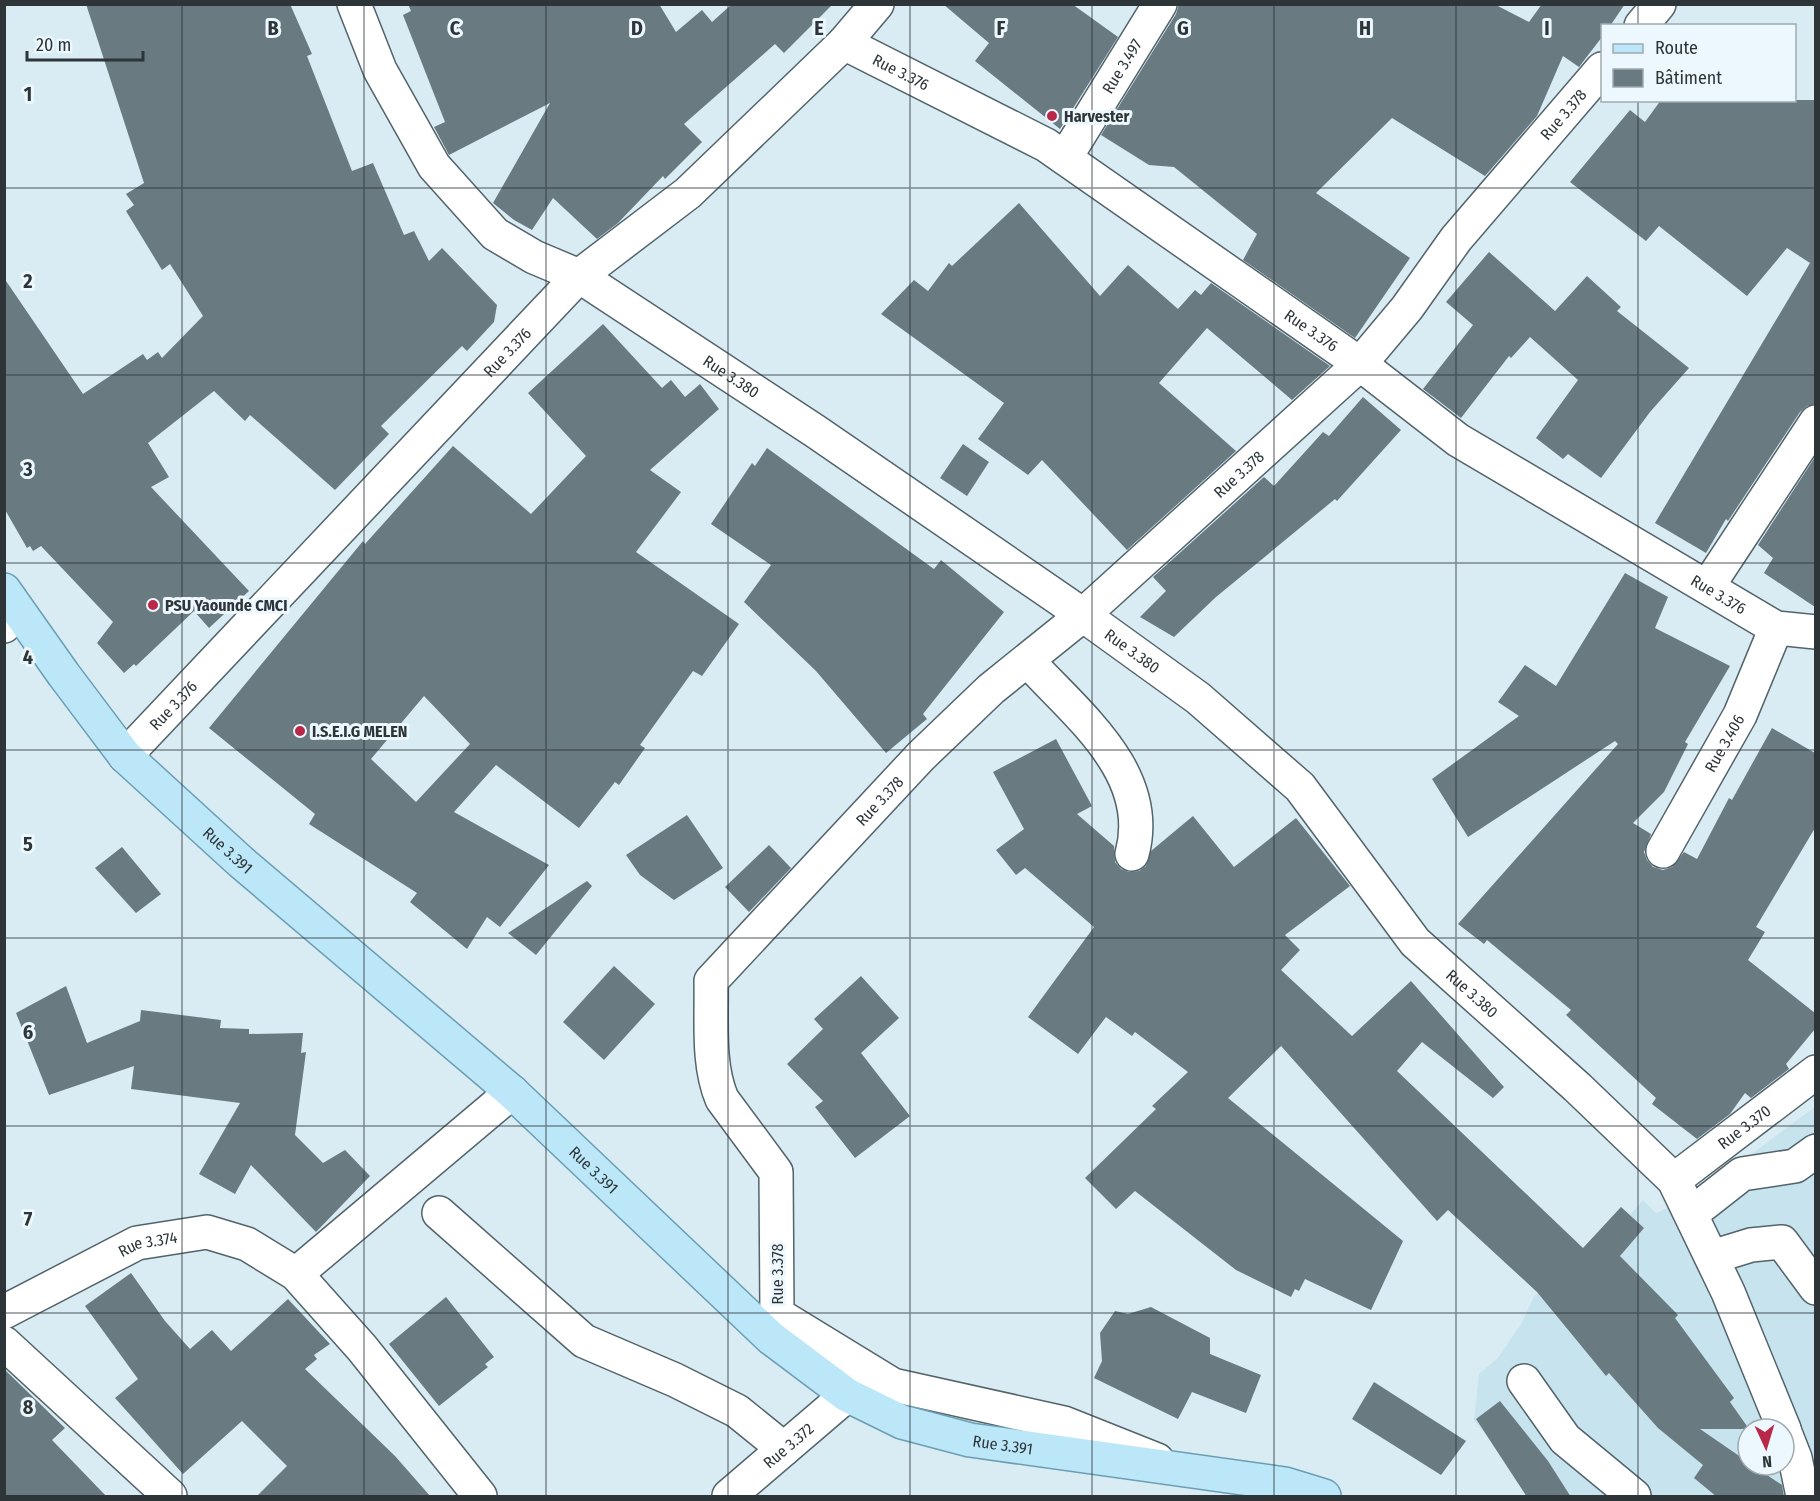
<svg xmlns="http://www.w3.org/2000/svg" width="1820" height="1501" font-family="'Fira Sans Condensed',sans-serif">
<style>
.built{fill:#c6e3ee;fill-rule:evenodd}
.building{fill:#697a81;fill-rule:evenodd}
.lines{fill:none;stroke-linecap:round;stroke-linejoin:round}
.minor-casing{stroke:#52636a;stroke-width:36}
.major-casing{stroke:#6b9eb2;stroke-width:36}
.minor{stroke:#fff;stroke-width:33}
.major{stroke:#bbe7f8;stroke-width:33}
.grid{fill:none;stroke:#2d3538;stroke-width:1.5;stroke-opacity:0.55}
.poi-dot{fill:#b92749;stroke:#ecf8fd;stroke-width:2}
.labels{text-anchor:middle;stroke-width:6;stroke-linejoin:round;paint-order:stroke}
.street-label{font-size:16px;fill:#2d3538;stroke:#ecf8fd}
.poi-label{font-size:16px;font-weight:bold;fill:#2d3538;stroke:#ecf8fd;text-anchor:start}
.grid-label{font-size:20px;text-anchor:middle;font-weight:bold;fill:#2d3538;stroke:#ecf8fd;stroke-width:6;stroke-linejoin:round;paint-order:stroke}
</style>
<rect width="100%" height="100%" fill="#d9ecf4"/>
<path class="built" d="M1815,1107v389h-282l-59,-76 5,-46 19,-16 23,-34 14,-29 28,-23 58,-65 9,8 13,-15 13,13 40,-18zM1748,1429h36v36h-36z"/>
<g class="building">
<polygon points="86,4 290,4 312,54 307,56 352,171 373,163 404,235 414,231 429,261 442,248 497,305 494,322 467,351 462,346 381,426 389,434 335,490 250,415 245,421 214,391 148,443 169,477 151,487 249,591 209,628 194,611 136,666 134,664 124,673 97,643 113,622 41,546 33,551 30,546 27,548 4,508 4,278 83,394 143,354 147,360 158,352 162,358 203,316 170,264 162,270 126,211 134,205 126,194 144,183"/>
<polygon points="408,4 659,4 676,32 702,10 712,22 732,4 833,4 784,53 775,44 684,124 702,142 665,179 663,176 618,223 597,239 553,198 532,230 514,220 493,203 550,103 449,155 434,127 445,122 403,15 411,11"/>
<polygon points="943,4 1072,4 1118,37 1060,129 975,61 989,43"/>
<polygon points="1179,4 1494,4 1529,22 1542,4 1625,4 1610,26 1602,26 1602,37 1579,67 1563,56 1537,116 1485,176 1392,118 1316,193 1410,258 1355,338 1243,260 1257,234 1174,167 1149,165 1101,135 1176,14"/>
<polygon points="1661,100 1815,100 1815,404 1807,406 1800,412 1728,521 1726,519 1706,553 1655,523 1810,263 1787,248 1747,296 1659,226 1646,241 1570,182 1630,110 1645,122"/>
<polygon points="1019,203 1100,296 1128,265 1178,309 1195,290 1201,295 1211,283 1330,366 1292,400 1207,328 1159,383 1236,451 1127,550 1042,460 1028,475 978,439 1004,403 881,314 914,280 928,291 949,263 952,266"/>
<polygon points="1489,252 1555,311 1587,276 1621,307 1617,311 1689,368 1650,412 1601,478 1568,454 1563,459 1536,438 1578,380 1530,337 1511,358 1509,356 1461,418 1423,389 1473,325 1446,302"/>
<path d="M603,324l59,64 9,-8 14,17 15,-13 19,25 -69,61 31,22 -45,60 103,72 -37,52 -9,-5 -53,74 5,3 -26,37 -4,-3 -36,46 -83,-63 -42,47 95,53 -49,62 -13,-10 -20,32 -57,-47 7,-9 -108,-69 6,-10 -106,-86 154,-187 2,3 88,-98 78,68 55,-58 -58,-63zM424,696l46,48 -54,58 -45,-43z"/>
<polygon points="1363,397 1401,430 1337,501 1335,499 1216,597 1174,637 1140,617 1166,591 1153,577 1264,477 1274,486 1323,432 1329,436"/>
<polygon points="963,444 989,462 967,496 940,478"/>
<polygon points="767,448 934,569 941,560 1004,612 923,714 927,719 886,753 816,671 744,602 771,565 711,524 752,463 755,466"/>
<polygon points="1815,457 1815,607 1764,573 1773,558 1758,545"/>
<polygon points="1625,573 1668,597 1655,628 1730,666 1685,742 1688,744 1664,792 1633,823 1651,834 1644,852 1647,860 1653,867 1663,870 1672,867 1684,852 1697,859 1729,798 1732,800 1772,728 1815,753 1815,828 1756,927 1765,932 1748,960 1815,1013 1815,1029 1786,1064 1789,1069 1751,1098 1745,1093 1730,1114 1697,1139 1652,1104 1656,1098 1566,1015 1571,1010 1487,940 1484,944 1458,924 1618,744 1615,741 1468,837 1432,779 1519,716 1498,702 1525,665 1556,686"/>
<polygon points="1056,739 1092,806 1077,814 1114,846 1115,862 1121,869 1129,872 1139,871 1146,866 1151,851 1193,816 1234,867 1296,818 1350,886 1285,935 1300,950 1281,970 1352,1036 1411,981 1504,1087 1493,1098 1422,1042 1397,1071 1583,1248 1621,1207 1644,1228 1620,1256 1678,1315 1675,1318 1734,1398 1730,1402 1749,1429 1700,1429 1748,1462 1748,1465 1752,1465 1782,1485 1784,1497 1717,1497 1694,1478 1703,1465 1658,1428 1609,1373 1606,1376 1537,1292 1448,1210 1437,1221 1281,1046 1228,1098 1403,1241 1371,1310 1305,1279 1299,1291 1295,1289 1291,1297 1236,1270 1135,1191 1116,1209 1085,1178 1156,1109 1152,1106 1188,1072 1135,1032 1132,1036 1106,1017 1078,1054 1028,1017 1094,927 1025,868 1016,875 996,850 1024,829 993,772"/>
<polygon points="687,815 723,868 674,900 640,875 626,855"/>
<polygon points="769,845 791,868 749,912 725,887"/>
<polygon points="122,847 161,894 136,913 95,868"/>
<polygon points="587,881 592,886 536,955 508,933"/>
<polygon points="614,966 655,1004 604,1060 563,1022"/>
<polygon points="861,976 899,1018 861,1053 910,1116 855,1158 815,1107 823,1101 787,1064 823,1029 814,1019"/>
<polygon points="66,986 87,1043 140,1021 141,1010 221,1020 220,1028 249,1029 249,1034 303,1033 301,1053 306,1052 295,1135 323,1163 345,1150 370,1176 316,1232 251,1165 235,1194 199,1174 240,1103 131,1089 134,1066 49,1095 16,1013"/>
<polygon points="131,1273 165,1321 190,1349 212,1330 231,1351 288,1299 330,1344 314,1355 317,1359 305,1369 395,1456 431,1497 256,1497 287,1466 242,1421 183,1474 115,1398 138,1379 85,1306"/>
<polygon points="446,1297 494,1357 485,1364 488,1367 439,1406 389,1344"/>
<polygon points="1151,1307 1210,1338 1210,1354 1261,1375 1246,1413 1192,1392 1178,1419 1094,1378 1102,1361 1100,1333 1115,1311 1128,1314"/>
<polygon points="4,1369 65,1428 52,1440 107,1497 4,1497"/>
<polygon points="1374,1382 1466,1441 1441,1475 1352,1419"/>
<polygon points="1500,1401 1548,1461 1571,1497 1527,1497 1476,1419"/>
</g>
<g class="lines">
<defs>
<g id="minor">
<path id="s1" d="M354,4l26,66 54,96 61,68 39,23 45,19 236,155 268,184 115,83 102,89 115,155 162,145 97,93 54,112 56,137"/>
<polyline points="1641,26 1659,4"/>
<polyline points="844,43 877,4"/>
<path id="s2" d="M1065,158l95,-154"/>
<polyline points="1708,586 1816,422"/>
<polyline points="4,626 10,599"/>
<path d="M1028,661c49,54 126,112 104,193"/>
<path id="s3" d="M125,756l454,-480 109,-83 156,-150 202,102 314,219 98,76 318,188 40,4"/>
<path id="s4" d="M1663,851l77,-136 36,-87"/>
<path id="s5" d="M1674,1180l142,-108"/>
<polyline points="439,1213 584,1341 675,1380 737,1411 784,1449"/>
<polyline points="1691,1214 1742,1174 1795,1166 1816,1151"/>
<polyline points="1712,1257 1751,1245 1782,1242 1816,1288"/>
<polyline points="296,1274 512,1092"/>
<path id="s6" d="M4,1312l133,-69 70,-11 40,12 49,30 66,74 118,148"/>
<polyline points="4,1343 170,1496"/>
<polyline points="1524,1381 1565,1439 1634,1496"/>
<polyline points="1784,1430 1795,1458 1803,1496"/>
<path id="s7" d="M1157,1460l-93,-37 -171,-38 -116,-71 -1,-142 -54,-73c-15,-35 -10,-80 -11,-118l210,-225 70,-67 92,-74 277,-251 47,-56 49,-69 146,-170"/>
<path id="s8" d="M729,1496l118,-101"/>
</g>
<g id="major">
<path id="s9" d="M4,590l60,85 61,81 116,106 271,230 259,246 76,57 55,27 68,18 315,44 39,12"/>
</g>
</defs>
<use href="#minor" class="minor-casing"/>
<use href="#major" class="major-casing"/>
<use href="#minor" class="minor"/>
<use href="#major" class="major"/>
</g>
<path class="grid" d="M182,4v1492M364,4v1492M546,4v1492M728,4v1492M910,4v1492M1092,4v1492M1274,4v1492M1456,4v1492M1638,4v22M1638,100v1396M4,188h1812M4,375h1812M4,563h1812M4,750h1812M4,938h1812M4,1126h1812M4,1313h1812"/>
<g class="poi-dot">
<circle cx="1052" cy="116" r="6"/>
<circle cx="153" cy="605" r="6"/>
<circle cx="300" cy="731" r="6"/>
</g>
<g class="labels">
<g class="street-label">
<text dy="6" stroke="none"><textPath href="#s2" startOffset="108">Rue 3.497</textPath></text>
<text dy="6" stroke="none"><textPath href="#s3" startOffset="1078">Rue 3.376</textPath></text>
<text dy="6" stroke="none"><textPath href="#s7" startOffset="1982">Rue 3.378</textPath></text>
<text dy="6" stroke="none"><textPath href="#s3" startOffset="1564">Rue 3.376</textPath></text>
<text dy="6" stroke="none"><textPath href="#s3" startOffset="556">Rue 3.376</textPath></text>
<text dy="6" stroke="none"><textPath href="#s1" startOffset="549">Rue 3.380</textPath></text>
<text dy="6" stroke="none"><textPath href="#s7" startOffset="1496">Rue 3.378</textPath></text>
<text dy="6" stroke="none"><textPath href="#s3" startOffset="2050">Rue 3.376</textPath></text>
<text dy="6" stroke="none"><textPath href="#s1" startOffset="1035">Rue 3.380</textPath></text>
<text dy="6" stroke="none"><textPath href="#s3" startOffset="70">Rue 3.376</textPath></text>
<text dy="6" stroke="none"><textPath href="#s4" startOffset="124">Rue 3.406</textPath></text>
<text dy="6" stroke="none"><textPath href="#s7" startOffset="1010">Rue 3.378</textPath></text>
<text dy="6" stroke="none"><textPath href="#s9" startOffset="345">Rue 3.391</textPath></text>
<text dy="6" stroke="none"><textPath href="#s1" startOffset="1521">Rue 3.380</textPath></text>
<text dy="6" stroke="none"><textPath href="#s5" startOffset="88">Rue 3.370</textPath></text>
<text dy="6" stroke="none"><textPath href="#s9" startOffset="831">Rue 3.391</textPath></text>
<text dy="6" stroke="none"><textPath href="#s6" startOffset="160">Rue 3.374</textPath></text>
<text transform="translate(777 1274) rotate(-90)" y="6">Rue 3.378</text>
<text dy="6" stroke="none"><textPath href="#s9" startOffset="1335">Rue 3.391</textPath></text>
<text dy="6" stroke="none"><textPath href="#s8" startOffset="78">Rue 3.372</textPath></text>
</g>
<g class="poi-label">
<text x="1064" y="122">Harvester</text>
<text x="165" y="611">PSU Yaounde CMCI</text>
<text x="312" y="737">I.S.E.I.G MELEN</text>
</g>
</g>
<g class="grid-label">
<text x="273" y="35">B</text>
<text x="455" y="35">C</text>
<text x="637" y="35">D</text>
<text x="819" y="35">E</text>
<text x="1001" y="35">F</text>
<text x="1183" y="35">G</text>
<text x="1365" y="35">H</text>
<text x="1547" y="35">I</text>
<text x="28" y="101">1</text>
<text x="28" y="288">2</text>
<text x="28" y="476">3</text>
<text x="28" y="664">4</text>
<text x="28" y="851">5</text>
<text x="28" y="1039">6</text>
<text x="28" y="1226">7</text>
<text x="28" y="1414">8</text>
</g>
<rect width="1820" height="1501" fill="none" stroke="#2d3538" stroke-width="12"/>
<rect x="1601" y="24" width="195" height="78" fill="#ecf8fd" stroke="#a0aaae" stroke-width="1.5"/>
<rect x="1613" y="44" width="30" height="9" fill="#bbe7f8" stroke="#a0aaae" stroke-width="1.5"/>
<text x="1655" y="54" font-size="18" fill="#2d3538">Route</text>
<rect x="1613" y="69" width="30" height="18" fill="#697a81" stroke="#a0aaae" stroke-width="1.5"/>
<text x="1655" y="84" font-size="18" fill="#2d3538">Bâtiment</text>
<g transform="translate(1766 1447) rotate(176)"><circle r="28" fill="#ecf8fd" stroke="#a0aaae" stroke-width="1.5"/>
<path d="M0-4.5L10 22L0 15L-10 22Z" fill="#b92749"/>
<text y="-9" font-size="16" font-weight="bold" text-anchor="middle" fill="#2d3538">N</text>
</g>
<path d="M27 51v9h116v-9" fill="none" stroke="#2d3538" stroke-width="3"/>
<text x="36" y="51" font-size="18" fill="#2d3538" stroke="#ecf8fd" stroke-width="4.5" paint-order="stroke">20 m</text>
</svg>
